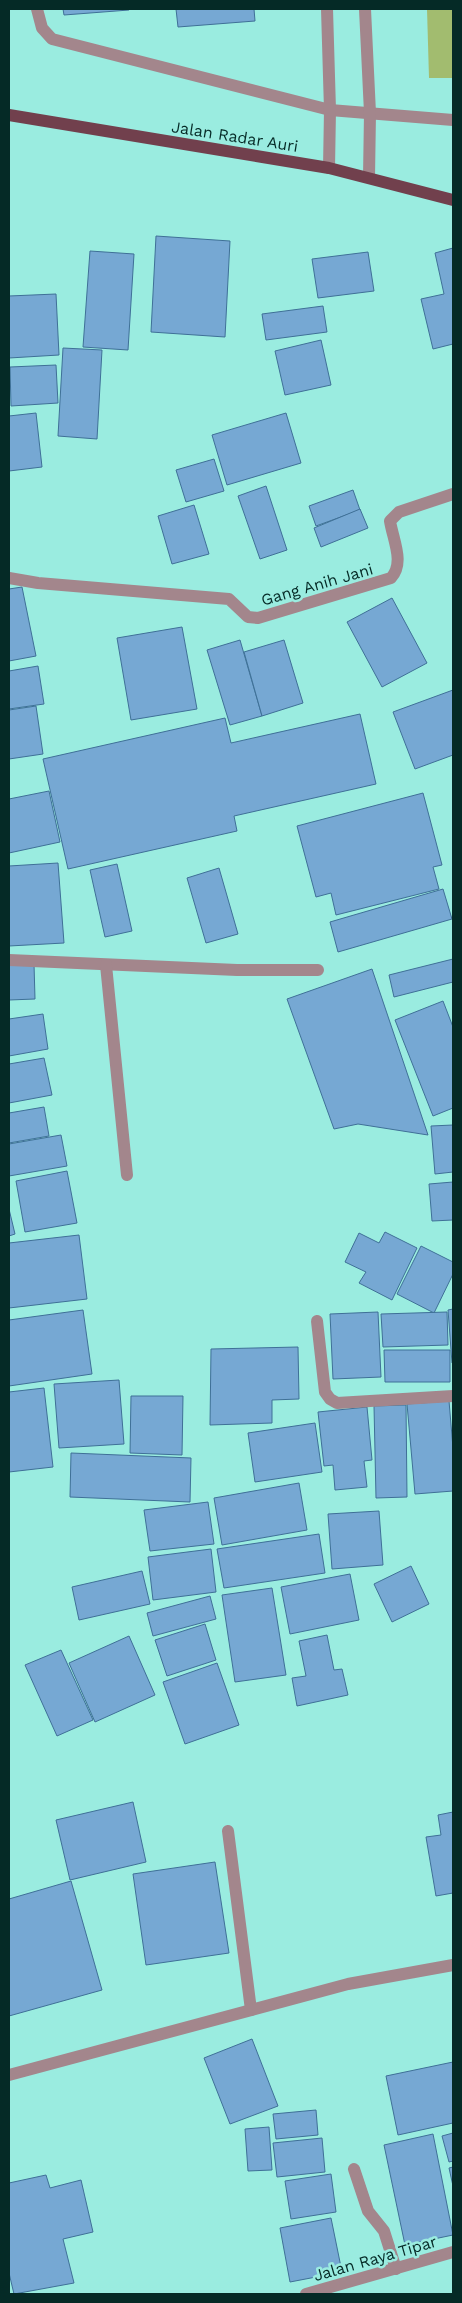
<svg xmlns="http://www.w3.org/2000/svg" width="462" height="2303" font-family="'Work Sans',sans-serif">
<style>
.green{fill:#a2bc6f}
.building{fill:#76a8d3;stroke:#3f7097}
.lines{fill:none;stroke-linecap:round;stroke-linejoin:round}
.minor{stroke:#a3868c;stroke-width:12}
.major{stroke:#71404d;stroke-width:12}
.labels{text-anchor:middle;stroke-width:5;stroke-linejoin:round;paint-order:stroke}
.street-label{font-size:16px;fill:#052a26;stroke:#9aece0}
</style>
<rect width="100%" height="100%" fill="#9aece0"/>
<polygon class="green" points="427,9 453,9 453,78 429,78"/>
<g class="building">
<polygon points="63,9 129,9 129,10 64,15"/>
<polygon points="176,9 254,9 255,21 178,27"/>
<polygon points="156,236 230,241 225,337 151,332"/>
<polygon points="453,248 453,344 433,349 421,299 444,294 435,253"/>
<polygon points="90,251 134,254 128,350 83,347"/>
<polygon points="368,252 374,291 318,298 312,259"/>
<polygon points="56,294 59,355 9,358 9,296"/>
<polygon points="323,306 327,332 266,340 262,314"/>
<polygon points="321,340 331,385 285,395 275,351"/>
<polygon points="63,348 102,350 97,439 58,436"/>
<polygon points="56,365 58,403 11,406 10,367"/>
<polygon points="36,413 42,467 9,471 9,416"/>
<polygon points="286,413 301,463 227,485 212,435"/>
<polygon points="214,459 224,491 186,502 176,470"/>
<polygon points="266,486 287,550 260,559 238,496"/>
<polygon points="353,490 360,510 316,526 309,506"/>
<polygon points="194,505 209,554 172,564 158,516"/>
<polygon points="360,509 368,528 321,547 314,528"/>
<polygon points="22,587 36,656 9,661 9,589"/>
<polygon points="392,598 427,663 382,687 347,622"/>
<polygon points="182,627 197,709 131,720 117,638"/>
<polygon points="240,640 262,716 230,725 207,650"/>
<polygon points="284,640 303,703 262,716 244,652"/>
<polygon points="38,666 44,704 9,709 9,671"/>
<polygon points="453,690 453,755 415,769 393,712"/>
<polygon points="36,706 43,754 9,759 9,710"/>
<polygon points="360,714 376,784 234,816 237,831 68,869 43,759 225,718 231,743"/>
<polygon points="49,791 60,842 9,853 9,799"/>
<polygon points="423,793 442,865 433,867 439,889 336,915 331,893 316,897 297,826"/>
<polygon points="58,863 64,943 9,946 9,866"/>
<polygon points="117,864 132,931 105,937 90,870"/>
<polygon points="219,868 238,934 206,943 187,878"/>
<polygon points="443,889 452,919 338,952 330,922"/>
<polygon points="453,959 453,982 394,997 389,975"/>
<polygon points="34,964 35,999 9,1000 9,965"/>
<polygon points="372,969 428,1135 358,1124 334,1129 287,999"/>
<polygon points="443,1001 453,1027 453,1108 433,1116 395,1020"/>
<polygon points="43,1014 48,1049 9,1056 9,1019"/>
<polygon points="44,1058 52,1095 9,1103 9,1064"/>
<polygon points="44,1107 49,1136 9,1143 9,1113"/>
<polygon points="453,1125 453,1172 435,1174 431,1126"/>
<polygon points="61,1135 67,1166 9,1176 9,1144"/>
<polygon points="67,1171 77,1223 25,1232 16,1181"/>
<polygon points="453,1182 453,1220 432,1221 429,1184"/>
<polygon points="9,1209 15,1234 9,1236"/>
<polygon points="385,1232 417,1248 392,1300 359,1283 366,1272 345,1262 359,1233 379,1243"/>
<polygon points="79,1235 87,1299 9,1308 9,1243"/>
<polygon points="421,1246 453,1262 453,1274 434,1313 397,1294"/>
<polygon points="453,1309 453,1363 452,1363 448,1310"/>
<polygon points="83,1310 92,1374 9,1386 9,1320"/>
<polygon points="378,1312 381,1377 333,1379 330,1314"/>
<polygon points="447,1312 448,1345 383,1347 381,1314"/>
<polygon points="298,1347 299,1399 272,1400 272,1423 210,1425 211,1349"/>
<polygon points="384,1350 450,1350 450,1382 385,1382"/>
<polygon points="119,1380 124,1444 59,1448 54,1384"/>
<polygon points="44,1388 53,1467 9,1472 9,1392"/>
<polygon points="131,1396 183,1396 182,1455 130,1453"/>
<polygon points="449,1401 453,1448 453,1491 415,1494 407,1404"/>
<polygon points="406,1405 407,1497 376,1498 374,1406"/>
<polygon points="367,1407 372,1460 364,1461 367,1487 335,1490 333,1465 324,1466 318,1412"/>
<polygon points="315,1423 322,1472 255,1482 248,1433"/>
<polygon points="71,1453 191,1458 190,1502 70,1497"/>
<polygon points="299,1483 307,1530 222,1545 214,1498"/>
<polygon points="208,1502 214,1544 150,1551 144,1510"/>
<polygon points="379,1511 383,1565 332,1569 328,1514"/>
<polygon points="319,1534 325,1573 224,1588 217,1549"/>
<polygon points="211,1549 216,1592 153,1600 148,1557"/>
<polygon points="411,1566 429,1604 392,1622 374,1584"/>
<polygon points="142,1571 150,1604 79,1620 72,1587"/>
<polygon points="350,1574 359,1620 290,1634 281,1587"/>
<polygon points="272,1588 286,1675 235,1682 222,1595"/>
<polygon points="210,1596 216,1619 153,1636 147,1613"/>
<polygon points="205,1624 216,1660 167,1676 155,1640"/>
<polygon points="327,1635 334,1670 342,1669 348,1695 297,1706 292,1678 306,1676 299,1641"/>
<polygon points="129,1636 155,1695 95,1722 69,1663"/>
<polygon points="61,1650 93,1720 57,1736 25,1665"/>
<polygon points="217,1663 239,1725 185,1744 163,1682"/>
<polygon points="133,1802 146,1862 70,1880 56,1820"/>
<polygon points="453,1812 453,1893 436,1896 426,1837 441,1835 438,1815"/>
<polygon points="215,1862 229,1953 146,1965 133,1874"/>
<polygon points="71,1881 102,1990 9,2016 9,1899"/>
<polygon points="252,2039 278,2106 230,2124 204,2058"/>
<polygon points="453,2062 453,2123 398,2135 386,2076"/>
<polygon points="316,2110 318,2135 276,2139 273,2114"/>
<polygon points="269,2127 272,2170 248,2171 245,2129"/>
<polygon points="453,2133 453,2161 449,2162 442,2136"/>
<polygon points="433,2134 453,2235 405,2245 384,2145"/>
<polygon points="322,2138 325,2172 277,2177 273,2143"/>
<polygon points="453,2167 453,2186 449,2168"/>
<polygon points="331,2174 336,2212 291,2219 285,2181"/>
<polygon points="46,2175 50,2188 81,2180 93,2232 63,2239 74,2283 14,2294 9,2273 9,2183"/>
<polygon points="331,2218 342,2272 290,2282 280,2228"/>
</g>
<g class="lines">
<g class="minor">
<polyline points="37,9 42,28 52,39 330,110 453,120"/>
<polyline points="327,9 330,110 329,168"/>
<polyline points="365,9 370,113 369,177"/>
<path d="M9,578l29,5 191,16 19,18 10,1 133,-40c14,-15 2,-38 -1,-57l9,-9 54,-18"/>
<polyline points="9,960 237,970 318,970"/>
<polyline points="106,965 127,1175"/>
<polyline points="317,1321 325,1392 330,1399 337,1403 453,1396"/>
<polyline points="228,1831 251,2010"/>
<polyline points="9,2075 348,1984 453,1965"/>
<polyline points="354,2169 368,2211 384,2231 396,2269"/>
<polyline points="306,2294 453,2252"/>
</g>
<polyline class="major" points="9,115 329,168 453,200"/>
</g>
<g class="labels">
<g class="street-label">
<text transform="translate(235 136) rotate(9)" y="6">Jalan Radar Auri</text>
<text transform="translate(317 584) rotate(-16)" y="6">Gang Anih Jani</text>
<text transform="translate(375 2258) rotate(-16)" y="6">Jalan Raya Tipar</text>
</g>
</g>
<rect width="462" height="2303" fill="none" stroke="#052a26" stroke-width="20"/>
</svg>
